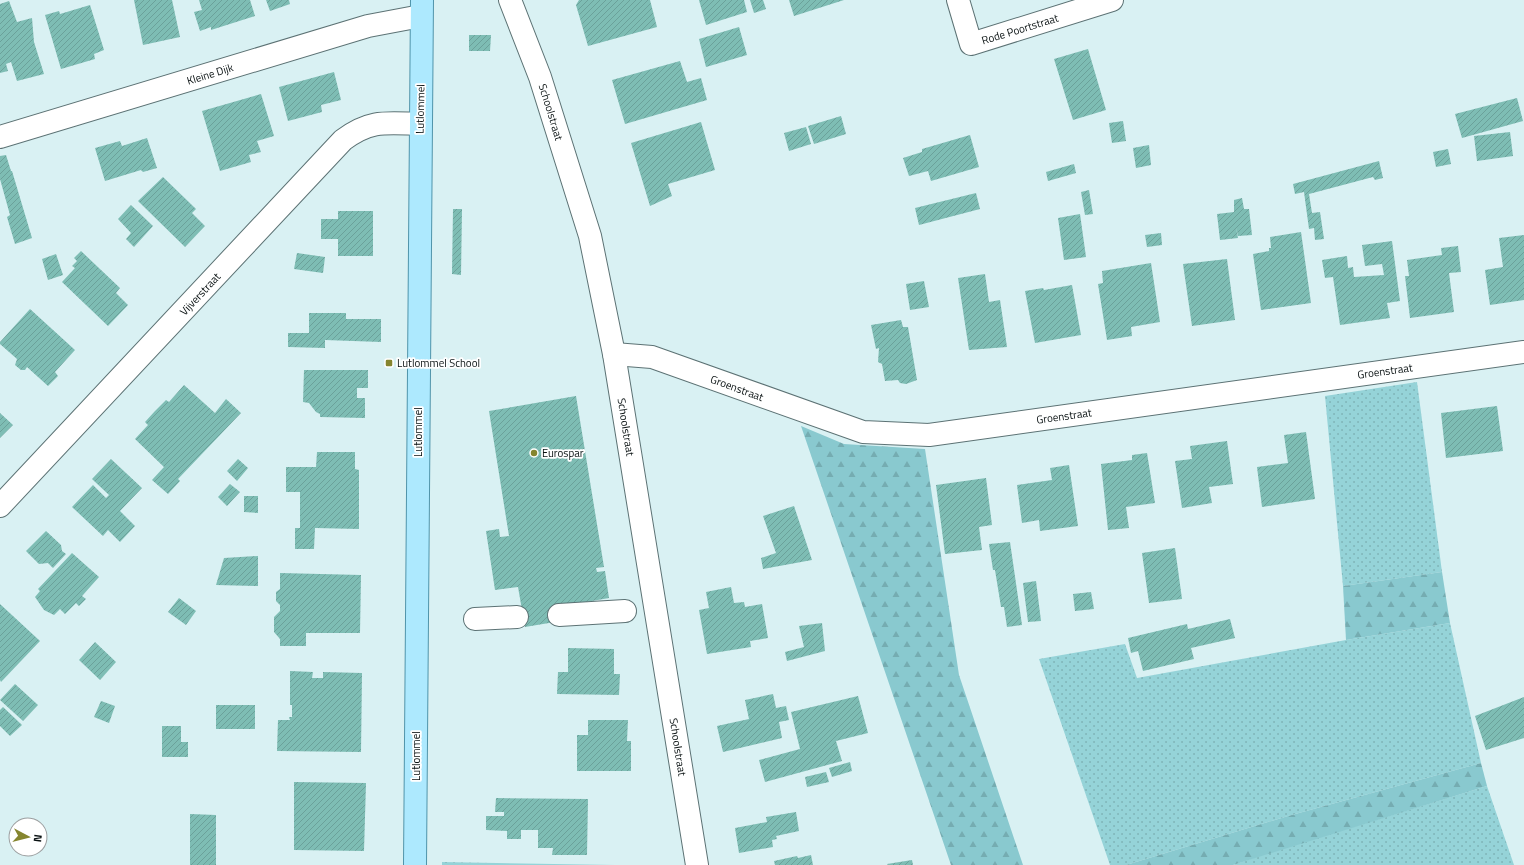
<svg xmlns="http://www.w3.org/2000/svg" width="1524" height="865" font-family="'Titillium Web',sans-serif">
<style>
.grass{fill:url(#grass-dots)}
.forest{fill:url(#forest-firs)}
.building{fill:url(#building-hatch)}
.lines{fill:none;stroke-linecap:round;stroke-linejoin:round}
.minor-casing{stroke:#5c7274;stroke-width:24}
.major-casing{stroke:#5094aa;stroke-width:24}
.minor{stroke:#fff;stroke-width:22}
.major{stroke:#ade9fe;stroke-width:22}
.poi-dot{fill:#85852f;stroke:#fff;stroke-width:1.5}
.labels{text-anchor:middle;stroke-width:3.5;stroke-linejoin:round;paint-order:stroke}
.street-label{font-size:11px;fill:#081011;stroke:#fff}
.poi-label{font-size:11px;fill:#081011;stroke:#fff;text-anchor:start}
</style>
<defs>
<pattern id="grass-dots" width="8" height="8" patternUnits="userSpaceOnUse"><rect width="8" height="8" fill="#95d3d8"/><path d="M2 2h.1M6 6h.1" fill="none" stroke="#7fb4b8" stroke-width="1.8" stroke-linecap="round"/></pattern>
<pattern id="forest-firs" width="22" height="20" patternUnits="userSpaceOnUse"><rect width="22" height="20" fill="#89c9cf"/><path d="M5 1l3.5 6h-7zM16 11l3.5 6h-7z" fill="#75acb1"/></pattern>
<pattern id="building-hatch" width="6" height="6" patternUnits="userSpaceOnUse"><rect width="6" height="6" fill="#7ebdb4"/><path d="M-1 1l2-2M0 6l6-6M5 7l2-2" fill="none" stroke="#6ba19a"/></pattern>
</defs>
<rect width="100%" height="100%" fill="#d9f1f3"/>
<g class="grass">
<polygon points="1417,382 1442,572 1343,586 1325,396"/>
<polygon points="1450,623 1481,763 1288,816 1126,865 1110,865 1039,659 1125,644 1137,678 1346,640"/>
<polygon points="1487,786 1514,865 1233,865 1265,854"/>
<polygon points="442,862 615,865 442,865"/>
</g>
<g class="forest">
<polygon points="801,426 844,444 925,449 959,675 1023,865 951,865"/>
<polygon points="1442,572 1450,623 1346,640 1343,586"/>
<polygon points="1481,763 1487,786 1233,865 1126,865 1288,816"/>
</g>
<g class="building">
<polygon points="134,0 172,0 180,37 143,45"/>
<polygon points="199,0 250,0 255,16 211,30 211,27 200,31 194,12 202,10"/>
<polygon points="266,0 289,0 290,4 270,11"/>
<polygon points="579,0 650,0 657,27 588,46 576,5"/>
<polygon points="699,0 744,0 747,12 706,25"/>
<polygon points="750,0 763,0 766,9 754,13"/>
<polygon points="789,0 844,0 794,16"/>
<polygon points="9,1 17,22 32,18 34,42 44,74 17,81 11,62 6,64 8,71 0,73 0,4"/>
<polygon points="90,5 104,50 94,54 95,59 61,69 45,15 59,11 60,14"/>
<polygon points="739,27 747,55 706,67 699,39"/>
<polygon points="469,35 491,35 490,51 469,51"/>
<polygon points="1088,49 1106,110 1073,120 1054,59"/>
<polygon points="680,61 687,82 701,78 707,100 625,124 612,80"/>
<polygon points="334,72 341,100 321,105 322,112 288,121 279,87"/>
<polygon points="261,94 274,136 257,141 261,152 249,155 251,162 220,171 202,111"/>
<polygon points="1517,98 1523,121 1462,138 1455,114"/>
<polygon points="841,116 846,134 814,144 808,126"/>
<polygon points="1123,121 1126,141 1112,143 1109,123"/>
<polygon points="701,122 715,170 668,184 672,196 650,206 631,143"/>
<polygon points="806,127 811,144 789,151 784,133"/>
<polygon points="1510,132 1513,156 1477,161 1474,136"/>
<polygon points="970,135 979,167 931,181 928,171 909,176 903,158 922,152 922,149"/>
<polygon points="147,138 157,168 143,172 141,170 105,181 95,148 120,141 122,146"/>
<polygon points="1149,145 1151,165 1136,168 1133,148"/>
<polygon points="1448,149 1451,164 1436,167 1433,152"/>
<polygon points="6,155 11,171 12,171 32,238 15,244 7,217 10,215 0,179 0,156"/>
<polygon points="1379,161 1383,178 1375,180 1373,177 1309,194 1312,213 1320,212 1324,239 1315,240 1314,228 1309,229 1304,192 1295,194 1293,184"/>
<polygon points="1074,164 1076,173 1048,181 1046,172"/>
<polygon points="163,177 196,209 192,213 205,226 185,247 138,201"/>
<polygon points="1089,190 1093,214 1085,215 1081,192"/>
<polygon points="976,193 980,209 919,225 915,208"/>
<polygon points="1242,198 1244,209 1249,209 1252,235 1238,236 1236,227 1238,238 1220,240 1217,214 1234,212 1234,200"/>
<polygon points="131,205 153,226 134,247 126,239 131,233 118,219"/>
<polygon points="453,209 462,209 461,275 452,274"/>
<polygon points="338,211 373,211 373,256 338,256 338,239 321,239 321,219 338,219"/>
<polygon points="1080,214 1086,257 1064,260 1058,218"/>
<polygon points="1301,232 1311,303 1261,310 1253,254 1269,251 1269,248 1271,248 1270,237"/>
<polygon points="1161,233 1162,245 1147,247 1145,235"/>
<polygon points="1524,235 1524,300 1490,305 1485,270 1503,267 1499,238"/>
<polygon points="1392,241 1400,301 1387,303 1390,318 1340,325 1333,277 1325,278 1322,260 1347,256 1348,268 1353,267 1354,277 1384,275 1382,264 1365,266 1362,245"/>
<polygon points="1458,246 1461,272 1449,273 1454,312 1410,318 1405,276 1409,276 1407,260 1442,255 1441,248"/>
<polygon points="81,251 120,288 116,293 128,305 108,326 62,282 75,268 72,266 77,261 74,258"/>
<polygon points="297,253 325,257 323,273 294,269"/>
<polygon points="56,254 63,275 48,280 42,259"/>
<polygon points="1227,259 1235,320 1192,326 1183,264"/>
<polygon points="1151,263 1160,322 1131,327 1132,336 1107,340 1098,284 1103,283 1102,271"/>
<polygon points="985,274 989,302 1000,300 1007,347 969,350 958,278"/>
<polygon points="924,281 929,307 910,310 906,284"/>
<polygon points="1072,285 1081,335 1035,343 1025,291 1043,288 1044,290"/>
<polygon points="30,309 75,350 55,372 58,376 48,386 27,367 25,370 21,370 15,365 17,359 0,344 0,342"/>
<polygon points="309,313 346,313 346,319 381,319 381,342 325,340 325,348 288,347 288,333 309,333"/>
<polygon points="901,320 903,327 908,327 917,380 906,384 900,383 898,380 885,381 882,364 878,362 879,348 876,349 871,325"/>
<polygon points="304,370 368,370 368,388 357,388 357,398 365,398 365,418 320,417 320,414 316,412 309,403 303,402"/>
<polygon points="184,385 215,413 226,399 241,413 178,479 180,481 168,494 152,480 164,467 135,439 148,425 145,422 155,411 166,400 169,402"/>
<polygon points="576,396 604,567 596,568 597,572 605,571 609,598 552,608 555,622 525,627 518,587 495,590 486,531 499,529 500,537 509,536 489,411"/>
<polygon points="1497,406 1503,451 1446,458 1441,413"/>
<polygon points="0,413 13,425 0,438"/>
<polygon points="1306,432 1315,499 1262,507 1257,467 1288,463 1284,435"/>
<polygon points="1227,441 1233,484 1209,487 1212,503 1182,508 1175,461 1192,459 1190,446"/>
<polygon points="317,452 355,452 355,469 359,470 359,529 315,528 314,549 295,549 295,528 300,528 300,492 286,492 286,467 316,467"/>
<polygon points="1147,453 1155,503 1126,507 1129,528 1108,530 1101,464 1132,460 1132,455"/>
<polygon points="111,459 142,488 120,511 135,526 120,542 108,530 103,536 72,507 93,485 106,498 109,495 92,479"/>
<polygon points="238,459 248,468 237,481 227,471"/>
<polygon points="1069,465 1078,526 1040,531 1039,520 1022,523 1017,485 1052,480 1050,468"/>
<polygon points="986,478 992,525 979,527 982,550 945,554 936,485"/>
<polygon points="230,484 240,492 227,506 218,497"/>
<polygon points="244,496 258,496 258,513 244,512"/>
<polygon points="794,506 812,560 763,569 761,558 776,553 763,516"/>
<polygon points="46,531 61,545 62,551 66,554 53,568 48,563 39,564 26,551"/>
<polygon points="1010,542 1022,625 1007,627 1004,607 1001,607 995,570 993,570 989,544"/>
<polygon points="1175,548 1182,599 1149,603 1142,553"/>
<polygon points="72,553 99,577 82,596 86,599 79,606 76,603 65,614 60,609 54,615 44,610 35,597 40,591 38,589"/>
<polygon points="258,556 258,586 216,585 224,558"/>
<polygon points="280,573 361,575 360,633 306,633 306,646 280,646 280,639 274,632 274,617 280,611 280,605 276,601 276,592 280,589"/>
<polygon points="1036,581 1041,621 1028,622 1023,583"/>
<polygon points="731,587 734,603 744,602 745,607 762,604 768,638 750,641 751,647 707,654 699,610 709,608 706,592"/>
<polygon points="1091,592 1094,609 1075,611 1073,594"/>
<polygon points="179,598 196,611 186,625 168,612"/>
<polygon points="0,604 40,641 1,682 0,680"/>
<polygon points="1230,619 1235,638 1191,648 1194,659 1143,671 1138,651 1131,653 1128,638 1187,624 1188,629"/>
<polygon points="822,623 825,651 787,661 785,652 804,647 799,626"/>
<polygon points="95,642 116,662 100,680 79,660"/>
<polygon points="568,648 614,649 614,674 620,674 619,695 557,694 558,672 568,672"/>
<polygon points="290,671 313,672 312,678 323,678 323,672 362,673 361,752 277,751 278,720 290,720 289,717 292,717 292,705 290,705"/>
<polygon points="15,684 38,705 23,721 0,700"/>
<polygon points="773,694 776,708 786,706 789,720 779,722 782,738 723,752 717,726 749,719 745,700"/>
<polygon points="858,696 868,733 836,741 842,761 765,782 759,760 800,749 791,712"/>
<polygon points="1524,697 1524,738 1486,750 1475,716"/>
<polygon points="101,701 115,706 109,723 94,717"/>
<rect x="216" y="705" width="39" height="24"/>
<polygon points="3,707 22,725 10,736 0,726 0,710"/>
<polygon points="588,720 628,720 627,741 631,741 631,771 577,771 577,735 588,735"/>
<polygon points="162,726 181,726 181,742 188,742 188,757 162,757"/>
<polygon points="850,762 852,771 832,777 829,768"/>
<polygon points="826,772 829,782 807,787 805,777"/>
<polygon points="294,782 366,783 364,851 294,850"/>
<polygon points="496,798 588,799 587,855 552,855 553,848 538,848 538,830 521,830 521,839 507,839 507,831 486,830 486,816 504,816 504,812 495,812"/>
<polygon points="796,812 799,831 776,836 777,839 772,840 773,847 739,853 735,828 767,822 766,817"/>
<polygon points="190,814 216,815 216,865 190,865"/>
<polygon points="811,855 813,865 775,865 774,861 797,856 798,858"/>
<polygon points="912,860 913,865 888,865 887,864"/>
</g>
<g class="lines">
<defs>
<g id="minor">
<polyline points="510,0 540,77 590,236 614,354 697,865"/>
<polyline points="958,0 971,44 1112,0"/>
<polyline points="0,137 368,26 421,16"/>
<polyline points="614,354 652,357 863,432 929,435 1524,352"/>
<path d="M0,506l343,-366c28,-21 44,-17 77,-16"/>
<polyline points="559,615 625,611"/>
<polyline points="475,619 517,617"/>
</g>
<polyline id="major" points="415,865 422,0"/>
</defs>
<use href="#minor" class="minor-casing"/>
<use href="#major" class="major-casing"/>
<use href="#minor" class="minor"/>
<use href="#major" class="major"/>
</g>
<g class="poi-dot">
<rect x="385" y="359" width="8" height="8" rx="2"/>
<circle cx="534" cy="453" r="4"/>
</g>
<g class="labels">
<g class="street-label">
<text transform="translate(1020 29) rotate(-17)" y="4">Rode Poortstraat</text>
<text transform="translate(210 74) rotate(-17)" y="4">Kleine Dijk</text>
<text transform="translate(420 109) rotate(-89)" y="4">Lutlommel</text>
<text transform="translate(551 112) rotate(73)" y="4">Schoolstraat</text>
<text transform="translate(200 294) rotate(-47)" y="4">Vijverstraat</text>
<text transform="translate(1385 371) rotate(-8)" y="4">Groenstraat</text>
<text transform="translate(737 388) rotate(20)" y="4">Groenstraat</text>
<text transform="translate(1064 416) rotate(-8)" y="4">Groenstraat</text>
<text transform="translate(626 427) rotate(81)" y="4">Schoolstraat</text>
<text transform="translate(418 432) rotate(-90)" y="4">Lutlommel</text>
<text transform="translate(678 747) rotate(81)" y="4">Schoolstraat</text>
<text transform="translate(416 756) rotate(-90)" y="4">Lutlommel</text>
</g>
<g class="poi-label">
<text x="397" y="367">Lutlommel School</text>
<text x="542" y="457">Eurospar</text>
</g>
</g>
<g transform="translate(28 837) rotate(97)"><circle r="19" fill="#ffffff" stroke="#9c9fa0"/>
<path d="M0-3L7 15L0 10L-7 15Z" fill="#85852f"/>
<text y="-6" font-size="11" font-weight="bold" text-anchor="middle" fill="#081011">N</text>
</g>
</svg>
